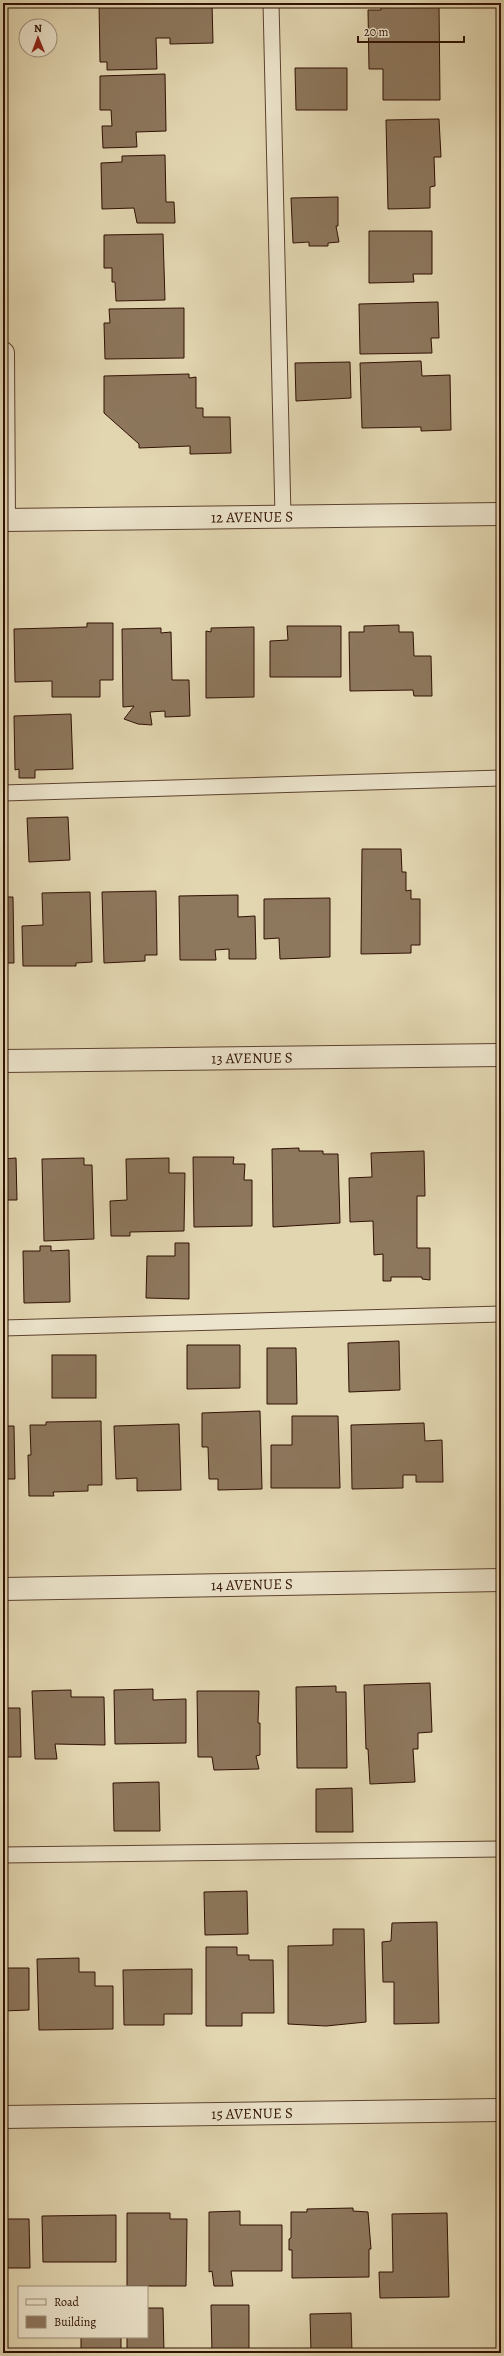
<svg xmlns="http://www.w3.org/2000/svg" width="504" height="2356" font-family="Alegreya,serif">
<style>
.building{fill:#8d775d;stroke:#301103}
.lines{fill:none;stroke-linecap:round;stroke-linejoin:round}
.service-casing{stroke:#5c422e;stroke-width:17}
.minor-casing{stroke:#5c422e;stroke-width:24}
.service{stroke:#ece4cc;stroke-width:15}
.minor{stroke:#ece4cc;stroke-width:22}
.labels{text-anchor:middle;stroke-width:4;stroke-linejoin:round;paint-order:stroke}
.street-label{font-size:15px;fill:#301103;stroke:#ece4cc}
</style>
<rect width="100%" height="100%" fill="#e2d6b1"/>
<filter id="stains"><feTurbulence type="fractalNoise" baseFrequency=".005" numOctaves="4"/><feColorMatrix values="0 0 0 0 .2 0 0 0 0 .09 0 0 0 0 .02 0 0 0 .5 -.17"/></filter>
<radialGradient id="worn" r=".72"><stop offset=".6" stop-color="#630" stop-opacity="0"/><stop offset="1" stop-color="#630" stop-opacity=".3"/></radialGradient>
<g class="building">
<polygon points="99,3 212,3 213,43 170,44 170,38 156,38 157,69 107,70 107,62 100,62"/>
<polygon points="381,3 439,3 440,100 383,100 383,69 369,69 368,10 381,10"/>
<polygon points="295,68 347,68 347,110 296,110"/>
<polygon points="165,74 166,131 136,132 137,147 103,148 102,126 112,126 111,110 100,110 100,76"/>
<polygon points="439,119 441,157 434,157 435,186 430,187 430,208 388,209 386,120"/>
<polygon points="165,155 166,202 174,202 175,223 137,223 134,208 102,209 101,163 122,162 122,156"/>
<polygon points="338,197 338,226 336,226 339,242 328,243 328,246 309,246 309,242 293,243 291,198"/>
<polygon points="369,231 432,231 432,274 413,274 414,282 369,283"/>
<polygon points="163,234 165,300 116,301 115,282 112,282 112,268 104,268 104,235"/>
<polygon points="438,302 439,338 431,338 432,353 360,354 359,304"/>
<polygon points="184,308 184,358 105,359 104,323 110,323 109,309"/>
<polygon points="421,361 422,376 450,375 451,430 421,431 421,427 362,428 360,363"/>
<polygon points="350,362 351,398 296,401 295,363"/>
<polygon points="189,374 189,378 196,377 196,408 203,408 203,417 230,417 231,453 190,454 190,446 139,448 139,444 104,413 104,376"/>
<polygon points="87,623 113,623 113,680 100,680 100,697 52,697 52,681 15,682 14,629 87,627"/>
<polygon points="399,625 399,632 413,632 414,656 431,656 432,696 414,696 413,690 350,691 349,632 364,632 364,626"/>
<polygon points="287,626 341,626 341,677 270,677 270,641 288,640"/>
<polygon points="254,627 254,697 206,698 206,631 211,632 211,628"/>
<polygon points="161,628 161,633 171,632 172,680 189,680 190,716 165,717 165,711 150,712 152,725 138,724 124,719 134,706 123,707 122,629"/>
<polygon points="71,714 73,769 35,770 35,778 19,778 19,769 15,770 14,716"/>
<polygon points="68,817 70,860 29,862 27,818"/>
<polygon points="362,849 401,849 402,872 406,872 406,891 411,890 411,899 420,899 420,945 411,945 411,953 361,954"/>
<polygon points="156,891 157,955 145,955 145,961 104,963 102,892"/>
<polygon points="90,892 92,962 76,963 76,966 23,966 22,926 43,925 42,893"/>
<polygon points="238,895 238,917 255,916 256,959 229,959 229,949 215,950 216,960 180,960 179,896"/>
<polygon points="3,897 13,897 14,963 3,963"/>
<polygon points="330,898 330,957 280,959 279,938 264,939 264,899"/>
<polygon points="299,1148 299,1151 323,1151 323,1154 338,1154 340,1223 273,1227 272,1149"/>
<polygon points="424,1151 425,1196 417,1196 417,1248 430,1248 430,1280 422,1279 422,1277 391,1277 391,1281 383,1281 383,1254 374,1255 373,1221 350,1222 349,1178 372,1177 371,1153"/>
<polygon points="193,1157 234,1157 233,1164 245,1164 244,1180 252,1180 252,1226 194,1227"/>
<polygon points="16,1158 17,1200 3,1200 3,1159"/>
<polygon points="84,1158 84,1165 92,1165 94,1239 44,1241 42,1159"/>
<polygon points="169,1158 169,1173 185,1173 184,1231 130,1232 130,1236 111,1236 110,1201 127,1200 126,1159"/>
<polygon points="175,1243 189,1243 189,1299 146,1298 147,1256 175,1256"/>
<polygon points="40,1246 51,1246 51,1251 69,1250 70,1302 24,1303 23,1251 40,1251"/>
<polygon points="399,1341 400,1390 349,1392 348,1343"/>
<polygon points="187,1345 240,1345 240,1388 187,1389"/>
<polygon points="267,1348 296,1348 297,1404 267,1404"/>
<rect x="52" y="1355" width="44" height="43"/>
<polygon points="260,1411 262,1489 218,1490 218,1479 209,1479 208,1447 202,1447 202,1413"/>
<polygon points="292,1416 338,1416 340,1488 271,1488 271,1445 292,1445"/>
<polygon points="101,1421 102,1485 88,1485 88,1491 53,1492 54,1496 29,1496 28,1455 31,1455 30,1425 46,1425 46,1422"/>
<polygon points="424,1423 425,1441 442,1440 443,1482 416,1482 416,1475 403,1475 403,1488 352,1489 351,1425"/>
<polygon points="179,1424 181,1490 137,1491 137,1478 116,1479 114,1426"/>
<polygon points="3,1426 14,1426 15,1479 3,1479"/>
<polygon points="430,1683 432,1732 418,1733 418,1749 413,1749 415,1782 370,1784 368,1749 366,1749 364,1685"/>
<polygon points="336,1686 336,1692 346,1692 347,1768 297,1768 296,1687"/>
<polygon points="153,1689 153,1700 186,1699 186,1743 115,1744 114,1690"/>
<polygon points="71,1690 71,1697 104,1697 105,1745 55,1744 57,1759 35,1759 32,1691"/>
<polygon points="197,1691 259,1691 258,1723 260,1723 260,1755 256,1756 259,1769 214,1770 212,1757 198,1757"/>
<polygon points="3,1708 20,1708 21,1757 3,1757"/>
<polygon points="159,1782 160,1831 114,1831 113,1783"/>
<polygon points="352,1788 353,1832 316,1832 316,1789"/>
<polygon points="247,1891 248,1934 205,1935 204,1892"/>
<polygon points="437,1922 439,2023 394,2024 394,1982 383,1982 382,1942 391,1941 392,1923"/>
<polygon points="333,1929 364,1929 366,2022 326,2026 288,2024 288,1946 333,1945"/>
<polygon points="206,1947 237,1947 237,1955 249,1955 249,1960 273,1960 274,2013 242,2013 242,2026 206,2026"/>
<polygon points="79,1958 79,1972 95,1972 95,1986 113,1986 113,2029 39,2030 37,1959"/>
<polygon points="3,1968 29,1968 29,2010 3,2011"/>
<polygon points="192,1969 192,2014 164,2014 164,2025 124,2025 123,1970"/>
<polygon points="353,2208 353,2211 368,2212 371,2249 369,2249 369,2277 292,2278 292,2250 289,2250 289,2239 291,2238 291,2212 307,2212 307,2209"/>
<polygon points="240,2211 240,2225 282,2225 282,2271 231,2271 233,2286 214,2286 212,2271 209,2272 209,2212"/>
<polygon points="127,2213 170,2213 170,2219 187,2219 186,2286 127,2286"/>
<polygon points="447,2213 449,2297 380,2298 379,2272 393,2272 392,2214"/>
<polygon points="116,2215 116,2262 43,2262 42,2216"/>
<polygon points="3,2219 29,2219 30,2268 3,2268"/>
<polygon points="211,2305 249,2305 249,2353 212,2353"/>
<polygon points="147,2308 163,2308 164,2353 127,2353 127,2337 147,2337"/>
<polygon points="351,2313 352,2353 311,2353 310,2314"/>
<rect x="81" y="2337" width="40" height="16"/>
</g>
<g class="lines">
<defs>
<g id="service">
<polyline points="271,3 283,516"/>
<polyline points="3,793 501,778"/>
<polyline points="3,1328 501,1314"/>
<polyline points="3,1855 501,1849"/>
</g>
<g id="minor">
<polyline points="3,353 4,520"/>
<path id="s1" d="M3,520l498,-6"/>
<path id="s2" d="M3,1061l498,-6"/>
<path id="s3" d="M3,1589l498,-9"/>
<path id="s4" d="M3,2117l498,-7"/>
</g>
</defs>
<use href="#service" class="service-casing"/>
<use href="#minor" class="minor-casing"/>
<use href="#service" class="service"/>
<use href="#minor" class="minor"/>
</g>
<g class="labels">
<g class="street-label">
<text dy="5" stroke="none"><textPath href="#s1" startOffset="249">12 AVENUE S</textPath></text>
<text dy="5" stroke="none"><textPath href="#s2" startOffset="249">13 AVENUE S</textPath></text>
<text dy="5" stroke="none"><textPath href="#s3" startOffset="249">14 AVENUE S</textPath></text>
<text dy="5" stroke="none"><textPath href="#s4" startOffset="249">15 AVENUE S</textPath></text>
</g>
</g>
<rect width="504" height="2356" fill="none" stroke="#e2d6b1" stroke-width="16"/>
<rect x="4" y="4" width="496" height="2348" fill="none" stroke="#301103" stroke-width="2"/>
<rect x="8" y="8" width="488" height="2340" fill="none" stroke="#301103"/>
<rect x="18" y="2286" width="130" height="52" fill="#ece4cc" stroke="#a1907c"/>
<rect x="26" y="2299" width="20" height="6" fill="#ece4cc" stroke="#a1907c"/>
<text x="54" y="2306" font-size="12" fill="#301103">Road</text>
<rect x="26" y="2316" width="20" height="12" fill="#8d775d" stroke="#a1907c"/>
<text x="54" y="2326" font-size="12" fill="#301103">Building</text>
<g transform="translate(38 38) rotate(359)"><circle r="19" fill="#ece4cc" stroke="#a1907c"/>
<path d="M0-3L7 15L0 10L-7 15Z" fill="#8f2418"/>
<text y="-6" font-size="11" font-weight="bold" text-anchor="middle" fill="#301103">N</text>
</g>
<path d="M358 36v6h106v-6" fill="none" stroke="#301103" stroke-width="2"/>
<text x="364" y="36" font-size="12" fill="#301103" stroke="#ece4cc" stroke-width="3" paint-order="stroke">20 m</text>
<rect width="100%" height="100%" filter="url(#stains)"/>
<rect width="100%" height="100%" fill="url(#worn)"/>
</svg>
